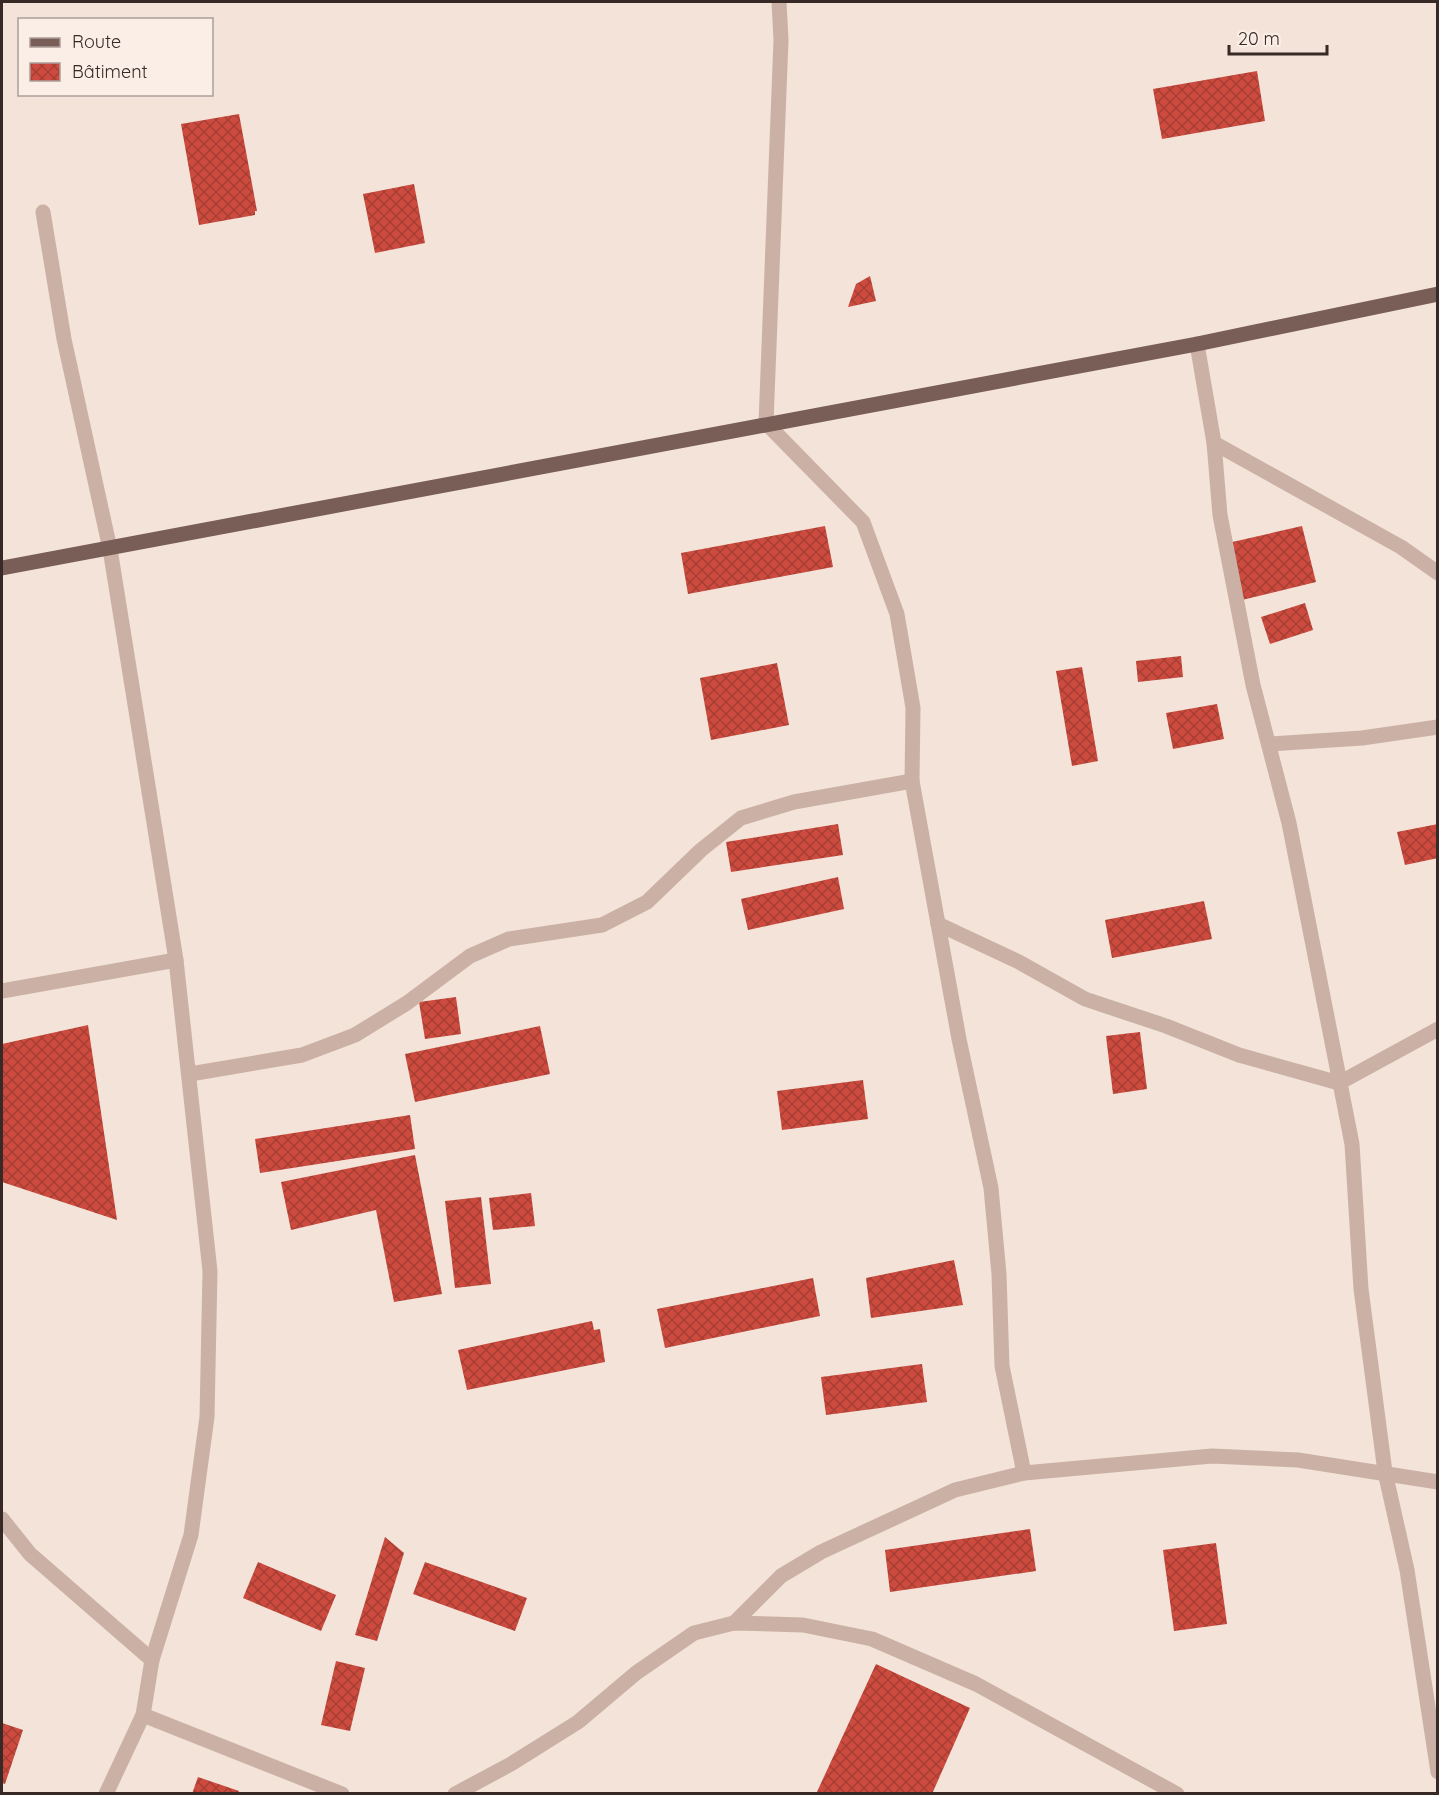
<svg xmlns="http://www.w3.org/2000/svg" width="1439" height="1795" font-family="Quicksand,sans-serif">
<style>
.building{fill:url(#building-cross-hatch)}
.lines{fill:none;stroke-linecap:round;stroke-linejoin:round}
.street{stroke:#cbb1a5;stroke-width:15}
.primary{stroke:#795d57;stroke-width:15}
</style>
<defs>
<pattern id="building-cross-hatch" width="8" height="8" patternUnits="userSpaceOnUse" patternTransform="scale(1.5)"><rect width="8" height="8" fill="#cc4b3e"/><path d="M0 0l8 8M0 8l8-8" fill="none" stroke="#a63e34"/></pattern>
</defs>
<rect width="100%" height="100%" fill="#f3e3d9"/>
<g class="building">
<polygon points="1257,71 1265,121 1162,139 1153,89"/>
<polygon points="239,114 257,211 255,211 255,215 199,225 181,124"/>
<polygon points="414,184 425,243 375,253 363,194"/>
<polygon points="870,276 876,301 848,307 856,284"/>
<polygon points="825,526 833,567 688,594 681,553"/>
<polygon points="1302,526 1316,582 1242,600 1228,543"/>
<polygon points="1305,603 1313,630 1270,644 1261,617"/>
<polygon points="1181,656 1183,677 1138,682 1136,661"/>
<polygon points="777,663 789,725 711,740 700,678"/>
<polygon points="1082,667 1098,761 1072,766 1056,671"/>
<polygon points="1217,704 1224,739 1173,749 1166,713"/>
<polygon points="838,824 843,855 731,872 726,842"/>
<polygon points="1438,824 1438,858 1405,865 1397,832"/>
<polygon points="838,877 844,909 748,930 741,899"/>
<polygon points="1204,901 1212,939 1112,958 1105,920"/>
<polygon points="456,997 461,1034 425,1039 419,1002"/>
<polygon points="88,1025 117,1220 2,1182 2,1044"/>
<polygon points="540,1026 550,1074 415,1102 405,1054"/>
<polygon points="1140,1032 1147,1089 1113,1094 1106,1036"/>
<polygon points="863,1080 868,1119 782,1130 777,1091"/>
<polygon points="410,1115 415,1149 260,1173 255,1139"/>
<polygon points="415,1155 442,1294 394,1302 376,1210 291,1230 281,1182"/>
<polygon points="531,1193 535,1226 493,1230 489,1198"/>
<polygon points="481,1197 491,1284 455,1288 445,1201"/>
<polygon points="954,1260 963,1305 871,1318 866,1278"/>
<polygon points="813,1278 820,1316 665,1348 657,1309"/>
<polygon points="592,1321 594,1330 600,1329 605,1362 467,1390 458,1350"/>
<polygon points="922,1364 927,1402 826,1415 821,1377"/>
<polygon points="1030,1529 1036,1571 890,1592 885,1550"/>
<polygon points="385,1537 404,1553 377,1641 355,1635"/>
<polygon points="1216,1543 1227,1624 1174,1631 1163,1550"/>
<polygon points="258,1562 336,1595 321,1631 243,1598"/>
<polygon points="425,1562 527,1598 515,1631 413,1594"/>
<polygon points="336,1661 365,1668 350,1731 321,1725"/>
<polygon points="876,1664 970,1708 932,1794 816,1794"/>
<polygon points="2,1723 23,1730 5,1784 2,1783"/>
<polygon points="198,1777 239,1791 238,1794 192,1794"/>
</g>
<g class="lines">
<g class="street">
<polyline points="779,2 781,40 766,423 863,522 897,614 913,708 912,781 959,1039 991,1188 999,1274 1002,1366 1024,1473"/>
<polyline points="43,212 64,339 110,549 176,960 210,1271 207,1417 191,1535 152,1660 143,1715 106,1794"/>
<polyline points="1197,344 1214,443 1220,515 1253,685 1289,823 1352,1144 1361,1289 1385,1472 1407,1570 1438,1772"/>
<polyline points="1214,443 1401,547 1438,573"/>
<polyline points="1269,744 1362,738 1438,727"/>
<polyline points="938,924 1019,962 1085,999 1166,1026 1239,1055 1339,1083 1438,1029"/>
<polyline points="2,991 176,960"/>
<polyline points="190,1074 302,1055 355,1035 407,1003 470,956 509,939 602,925 647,902 701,850 741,818 794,802 912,781"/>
<polyline points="2,1519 30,1554 152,1660"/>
<polyline points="734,1623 781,1576 821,1552 955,1490 1024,1473 1212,1456 1298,1460 1438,1482"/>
<polyline points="143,1715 342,1794"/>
<polyline points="455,1794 511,1764 578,1722 636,1673 694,1633 734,1623 803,1625 872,1639 976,1684 1177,1794"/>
</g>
<polyline class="primary" points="2,568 1197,344 1438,294"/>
</g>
<rect width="1439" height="1795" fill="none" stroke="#362926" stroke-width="6"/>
<rect x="18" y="18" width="195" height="78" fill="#faeee6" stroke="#ac9f99" stroke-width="1.5"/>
<rect x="30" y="38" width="30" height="9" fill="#795d57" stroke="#ac9f99" stroke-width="1.5"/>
<text x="72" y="48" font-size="18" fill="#362926">Route</text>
<rect x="30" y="63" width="30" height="18" fill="url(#building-cross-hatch)" stroke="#ac9f99" stroke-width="1.5"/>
<text x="72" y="78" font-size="18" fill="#362926">Bâtiment</text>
<path d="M1229 45v9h98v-9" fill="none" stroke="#362926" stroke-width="3"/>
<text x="1238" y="45" font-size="18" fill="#362926" stroke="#faeee6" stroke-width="4.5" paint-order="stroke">20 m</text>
</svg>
